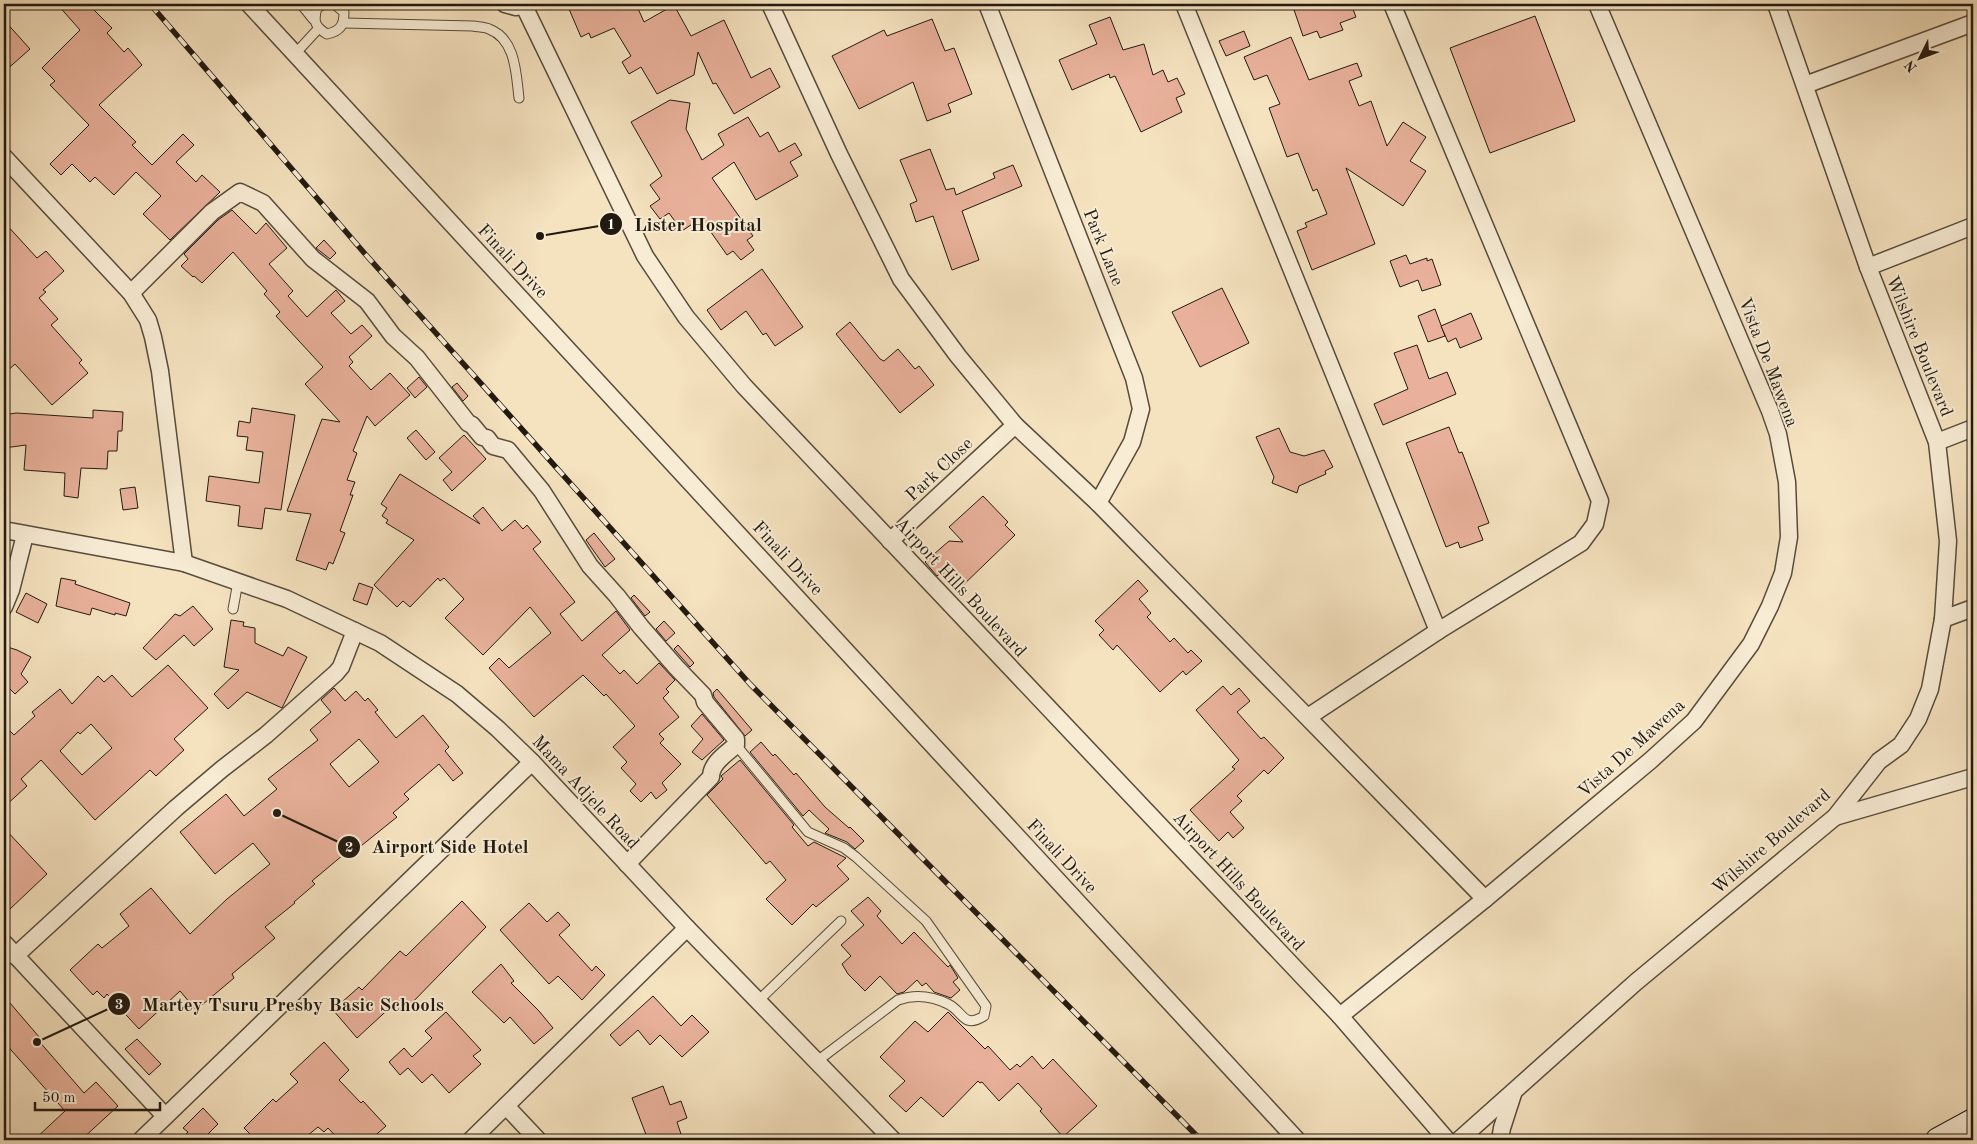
<svg xmlns="http://www.w3.org/2000/svg" width="1977" height="1144" font-family="'Old Standard TT',serif">
<style>
.building{fill:#e9b19b;stroke:#221a10;fill-rule:evenodd}
.lines{fill:none;stroke-linecap:round;stroke-linejoin:round}
.lane-casing{stroke:#574c3c;stroke-width:11}
.street-casing{stroke:#574c3c;stroke-width:19}
.secondary-casing{stroke:#221a10;stroke-width:26}
.lane{stroke:#f8ecd5;stroke-width:9}
.street{stroke:#f8ecd5;stroke-width:16}
.secondary{stroke:#f8ecd5;stroke-width:24}
.rail-casing{stroke:#221a10;stroke-width:5.5}
.rail{stroke:#f8ecd5;stroke-width:4;stroke-dasharray:11;stroke-linecap:butt}
.labels{text-anchor:middle;stroke-width:4;stroke-linejoin:round;paint-order:stroke}
.street-label{font-size:18px;fill:#221a10;stroke:#f8ecd5}
.leader{fill:none;stroke:#221a10;stroke-width:2}
.callout-dot{fill:#221a10;stroke:#f8ecd5;stroke-width:2}
.mark-label{font-size:15px;text-anchor:middle;font-weight:bold;fill:#fff}
.callout-label{font-size:19px;text-anchor:middle;font-weight:bold;fill:#221a10;stroke:#f8ecd5;stroke-width:4;stroke-linejoin:round;paint-order:stroke}
</style>
<rect width="100%" height="100%" fill="#f5e2bf"/>
<filter id="stains"><feTurbulence type="fractalNoise" baseFrequency=".004" numOctaves="4"/><feColorMatrix values="0 0 0 0 .2 0 0 0 0 .09 0 0 0 0 .02 0 0 0 .5 -.17"/></filter>
<radialGradient id="worn" r=".72"><stop offset=".6" stop-color="#630" stop-opacity="0"/><stop offset="1" stop-color="#630" stop-opacity=".3"/></radialGradient>
<g class="building">
<polygon points="57,4 88,4 112,28 107,33 124,52 128,48 142,65 99,105 136,142 132,145 152,165 183,134 194,145 176,162 196,182 202,175 220,192 170,240 143,214 161,196 136,172 114,195 95,177 90,182 72,164 61,175 50,164 89,125 50,85 55,81 42,68 80,30"/>
<polygon points="581,4 636,4 644,22 674,5 691,36 724,20 751,78 770,68 780,87 734,114 716,83 713,84 698,52 694,75 657,94 641,67 629,74 622,62 631,56 614,28 591,38 589,33 581,37 569,9"/>
<polygon points="1292,4 1351,4 1356,17 1340,23 1343,30 1320,38 1317,31 1303,36"/>
<polygon points="1535,16 1575,121 1490,153 1450,48"/>
<polygon points="1110,17 1123,50 1144,44 1153,75 1163,70 1168,82 1177,78 1185,94 1176,98 1182,112 1141,132 1115,76 1110,78 1109,74 1072,90 1059,60 1097,44 1089,25"/>
<polygon points="932,19 945,51 954,48 972,94 948,104 951,112 927,121 913,82 859,109 832,56 884,30 887,36"/>
<polygon points="4,20 30,49 4,72"/>
<polygon points="1244,31 1250,46 1226,56 1219,41"/>
<polygon points="1291,37 1309,80 1357,63 1362,76 1349,81 1359,106 1371,101 1387,146 1403,122 1426,137 1410,161 1426,171 1403,206 1346,168 1375,244 1312,270 1297,231 1307,227 1305,223 1327,214 1317,189 1313,191 1298,153 1287,157 1269,108 1280,104 1267,75 1254,80 1244,57"/>
<polygon points="670,100 690,103 686,129 702,160 724,145 718,134 748,117 760,137 768,132 779,152 795,143 802,155 790,162 798,176 756,200 734,162 712,178 753,236 747,240 754,250 741,260 733,251 727,255 701,218 682,231 669,213 660,219 650,206 660,199 650,185 662,176 631,122"/>
<polygon points="930,149 946,190 954,188 956,195 995,178 993,173 1013,165 1022,186 962,211 979,260 952,270 933,216 916,222 910,204 917,201 900,160"/>
<polygon points="232,210 256,234 266,223 287,248 269,264 293,291 288,296 307,317 336,290 345,301 331,313 351,334 362,325 372,336 349,357 353,362 349,366 371,390 390,373 410,395 375,426 367,416 353,451 357,453 347,480 355,482 350,495 353,495 340,531 345,533 333,564 329,562 326,570 296,560 311,514 287,511 322,419 340,422 305,384 323,367 276,316 280,312 264,294 267,291 233,252 202,283 194,276 193,277 181,266 188,259 184,254 218,220"/>
<polygon points="4,222 37,258 46,251 64,271 43,290 46,292 39,298 58,319 51,325 82,360 79,363 88,373 52,405 15,364 4,374"/>
<polygon points="324,240 336,253 330,259 316,248"/>
<polygon points="1406,255 1410,264 1427,258 1427,261 1432,259 1441,285 1422,291 1418,280 1400,287 1390,261"/>
<polygon points="762,269 803,327 775,346 766,333 763,335 746,311 721,330 707,310"/>
<polygon points="1222,288 1249,343 1200,367 1172,312"/>
<polygon points="1435,309 1445,336 1428,342 1418,316"/>
<polygon points="1471,313 1482,339 1460,348 1456,338 1448,342 1441,326"/>
<polygon points="850,322 880,359 884,361 898,349 915,369 919,366 934,385 900,413 836,334"/>
<polygon points="1417,345 1429,379 1447,372 1456,394 1383,425 1374,404 1408,389 1394,353"/>
<polygon points="419,377 427,387 415,398 407,388"/>
<polygon points="457,383 468,396 463,401 452,387"/>
<polygon points="252,408 295,415 281,510 265,508 262,529 238,526 240,506 206,501 209,476 259,483 263,452 246,450 248,437 237,436 239,421 250,423"/>
<polygon points="93,410 123,412 122,431 118,431 117,451 108,451 107,469 81,468 78,498 64,496 65,473 24,470 26,445 4,448 4,415 16,413 93,418"/>
<polygon points="1449,427 1459,453 1462,452 1489,523 1478,527 1483,540 1460,548 1458,542 1446,547 1406,443"/>
<polygon points="1279,428 1290,452 1304,456 1324,450 1333,467 1325,471 1326,474 1299,486 1297,493 1272,483 1274,477 1256,437"/>
<polygon points="416,430 435,452 426,460 407,438"/>
<polygon points="464,435 486,459 452,491 443,480 452,472 439,458"/>
<polygon points="400,474 480,524 473,516 483,507 502,531 515,520 523,529 527,525 541,542 533,549 575,602 560,614 582,641 616,611 630,630 602,655 620,674 624,670 637,684 659,663 675,680 666,689 669,692 663,698 679,717 659,734 664,739 660,743 681,764 662,783 667,790 656,799 651,792 641,802 630,791 636,784 621,768 627,762 613,747 635,726 606,694 604,696 583,675 534,717 489,668 499,658 509,668 551,633 530,607 483,655 445,618 464,599 444,578 440,581 438,578 410,607 403,601 397,607 374,585 414,540 386,523 388,520 382,516 387,508 381,504"/>
<polygon points="135,487 138,508 123,510 120,489"/>
<polygon points="983,496 1008,522 1005,525 1015,535 958,590 942,572 937,576 925,562 949,541 963,542 949,527"/>
<polygon points="594,533 615,559 605,567 586,540"/>
<polygon points="61,578 76,581 75,584 130,603 126,616 115,613 115,615 92,608 90,615 56,606"/>
<polygon points="1138,580 1148,591 1139,599 1151,613 1147,617 1170,642 1174,638 1188,653 1191,650 1202,661 1186,675 1183,671 1160,692 1117,645 1113,650 1099,635 1104,630 1095,621"/>
<polygon points="359,583 373,588 367,605 353,600"/>
<polygon points="26,593 47,604 38,623 16,612"/>
<polygon points="634,595 650,612 645,616 631,598"/>
<polygon points="193,606 213,629 194,646 184,635 156,660 143,648 175,614 180,616"/>
<polygon points="231,620 244,622 243,626 255,628 255,643 283,656 288,647 307,657 282,708 247,692 228,709 214,694 239,670 224,667"/>
<polygon points="664,621 675,633 666,641 656,629"/>
<polygon points="678,645 694,663 690,667 674,649"/>
<polygon points="4,646 17,650 31,657 21,674 28,682 15,694 4,683"/>
<path d="M168,665l40,43 -34,31 10,11 -28,26 -6,-6 -55,50 -54,-60 -20,19 6,7 -23,21v-82l10,10 21,-19 -3,-4 28,-23 12,15 26,-28 6,6 8,-7 20,22zM91,724l21,24 -30,27 -22,-24 18,-19 2,2z"/>
<polygon points="1223,686 1231,695 1239,688 1250,701 1237,712 1261,739 1264,737 1284,758 1268,774 1264,770 1237,796 1242,801 1230,812 1244,828 1233,838 1228,832 1219,841 1190,810 1235,769 1232,767 1239,760 1196,710"/>
<path d="M334,688l11,13 11,-10 9,10 3,-3 10,12 -3,2 21,26 27,-23 26,32 -4,4 18,22 -10,8 -14,-17 -35,30 5,5 -16,14 4,4 -51,41 -3,-3 -31,26 3,3 -21,18 1,1 -30,24 10,11 -43,36 2,4 -38,32 -16,-19 -41,38 -32,-35 -3,4 -7,-7 -4,4 -23,-25 28,-26 4,4 27,-22 -9,-12 31,-26 39,46 37,-35 43,-35 -17,-21 -38,31 -35,-42 46,-38 18,22 33,-27 -9,-10 50,-39 -8,-10 21,-18 -10,-12zM359,739l20,23 -30,25 -19,-23z"/>
<polygon points="717,689 752,730 745,736 714,697 713,693"/>
<polygon points="702,714 724,740 702,760 692,752 703,739 691,726"/>
<polygon points="761,742 773,756 775,754 794,775 796,773 825,807 849,828 850,827 864,841 855,849 847,842 825,833 829,829 809,810 803,816 750,752"/>
<polygon points="740,760 794,825 792,827 808,846 814,842 846,858 837,866 849,879 816,907 813,904 792,925 766,899 786,880 770,861 766,864 707,795 723,779 721,776"/>
<polygon points="4,828 47,874 10,909 4,902"/>
<polygon points="868,897 881,911 877,916 902,944 914,932 948,967 950,965 958,978 953,982 960,990 951,998 934,992 926,983 922,986 917,980 904,992 897,994 880,976 865,991 848,974 842,964 851,956 841,945 864,925 851,911"/>
<polygon points="462,901 486,927 404,1011 395,1003 357,1038 333,1010 359,987 362,990 400,951 406,956"/>
<polygon points="529,903 547,922 558,912 570,925 559,935 592,971 596,966 605,975 582,1000 558,976 549,984 500,930"/>
<polygon points="501,964 514,981 511,983 539,1011 553,1028 534,1044 510,1017 504,1023 472,992"/>
<polygon points="4,996 40,1038 38,1040 84,1093 96,1082 118,1106 81,1140 34,1140 65,1111 4,1042"/>
<polygon points="653,996 681,1026 692,1015 709,1032 682,1057 660,1035 650,1045 638,1030 620,1046 610,1035"/>
<polygon points="446,1012 481,1050 473,1056 481,1064 449,1093 432,1074 422,1083 408,1068 400,1075 389,1062 404,1048 412,1057 432,1038 425,1031"/>
<polygon points="948,1012 985,1049 988,1046 1010,1070 1017,1064 1020,1067 1032,1056 1043,1069 1053,1059 1097,1106 1063,1137 1040,1111 1042,1109 1018,1083 999,1101 982,1082 980,1083 978,1081 943,1117 921,1097 906,1112 889,1096 905,1081 880,1057 915,1021 928,1032"/>
<polygon points="137,1039 161,1064 149,1075 125,1049"/>
<polygon points="324,1042 349,1070 339,1080 361,1103 363,1101 386,1126 370,1140 339,1140 328,1128 324,1132 318,1127 302,1140 256,1140 244,1128 273,1099 276,1102 298,1082 290,1074"/>
<polygon points="663,1086 670,1105 681,1101 687,1118 677,1122 681,1134 664,1140 648,1140 632,1098"/>
<polygon points="203,1108 218,1124 202,1140 180,1140 188,1132 183,1128"/>
</g>
<g class="lines">
<defs>
<g id="lane">
<polyline points="301,4 313,19"/>
<path d="M324,4l-7,4c-4,13 -2,19 10,26 13,-3 17,-8 17,-22l-10,-8"/>
<path d="M344,23l129,3c5,1 12,1 16,3 27,10 27,45 30,69"/>
<polyline points="295,54 318,29"/>
<polyline points="233,609 238,582"/>
<path d="M736,745l72,87 36,16 12,9 70,64 60,85 -2,10c-21,13 -20,-4 -36,-12 -16,-8 -33,-10 -50,-4l-82,62"/>
<polyline points="758,1001 841,921"/>
</g>
<g id="street">
<polyline points="249,4 1297,1140"/>
<polyline points="505,4 516,7 529,4"/>
<polyline points="770,4 839,154 901,279 958,356 1015,425 1098,503 1485,899"/>
<polyline points="987,4 1134,378 1141,409 1132,442 1098,503"/>
<polyline points="1184,4 1438,631"/>
<polyline points="524,6 645,256 686,317 744,386 1340,1016 1447,1140"/>
<polyline points="1805,85 1973,23"/>
<polyline points="4,157 131,293 148,320 153,337 160,371 184,563"/>
<polyline points="1868,267 1973,226"/>
<path d="M131,293l81,-81 28,-20 23,11 50,56 54,42 26,35 24,22 51,65 4,2 10,12 5,1 6,8 15,4 34,41 48,75 27,30 24,31 35,40 27,28 2,7 31,37v6c-10,9 -25,18 -25,32l-84,87"/>
<polyline points="1937,442 1973,428"/>
<polyline points="4,530 184,563 287,599 380,643 457,694 498,729 532,762 687,928 893,1140"/>
<polyline points="890,541 1015,425"/>
<polyline points="4,607 11,590 25,535"/>
<polyline points="1943,619 1973,608"/>
<polyline points="1308,717 1438,631 1581,543 1595,524 1600,501 1392,4"/>
<polyline points="1835,817 1973,777"/>
<polyline points="4,943 165,1116"/>
<polyline points="15,956 176,808 222,769 266,735 336,673 341,667 355,631"/>
<polyline points="1340,1016 1485,899 1651,760 1694,721 1751,644 1770,606 1783,573 1789,537 1787,482 1778,434 1770,411 1597,4"/>
<polyline points="506,1106 538,1140"/>
<polyline points="141,1140 532,762"/>
<polyline points="471,1140 687,928"/>
<polyline points="1459,1140 1636,982 1835,817 1879,761 1901,745 1918,719 1930,689 1943,619 1948,541 1937,442 1868,267 1776,4"/>
<polyline points="1500,1140 1502,1128 1513,1094"/>
</g>
<polyline id="secondary" points="1938,1140 1973,1121"/>
</defs>
<use href="#lane" class="lane-casing"/>
<use href="#street" class="street-casing"/>
<use href="#secondary" class="secondary-casing"/>
<use href="#lane" class="lane"/>
<use href="#street" class="street"/>
<use href="#secondary" class="secondary"/>
<defs>
<polyline id="rail" points="150,4 366,255 750,684 1201,1140"/>
</defs>
<use href="#rail" class="rail-casing"/>
<use href="#rail" class="rail"/>
</g>
<g class="labels">
<g class="street-label">
<text transform="translate(1104 247) rotate(68)" y="6">Park Lane</text>
<text transform="translate(513 261) rotate(47)" y="6">Finali Drive</text>
<text transform="translate(1920 346) rotate(68)" y="6">Wilshire Boulevard</text>
<text transform="translate(1769 362) rotate(69)" y="6">Vista De Mawena</text>
<text transform="translate(939 469) rotate(-43)" y="6">Park Close</text>
<text transform="translate(788 558) rotate(47)" y="6">Finali Drive</text>
<text transform="translate(961 587) rotate(47)" y="6">Airport Hills Boulevard</text>
<text transform="translate(1631 748) rotate(-42)" y="6">Vista De Mawena</text>
<text transform="translate(586 792) rotate(47)" y="6">Mama Adjele Road</text>
<text transform="translate(1771 841) rotate(-41)" y="6">Wilshire Boulevard</text>
<text transform="translate(1062 856) rotate(47)" y="6">Finali Drive</text>
<text transform="translate(1239 881) rotate(47)" y="6">Airport Hills Boulevard</text>
</g>
</g>
<path class="leader" d="M540 236L611 224M277 813L349 847M37 1042L119 1004"/>
<g class="callout-dot">
<circle cx="540" cy="236" r="5"/>
<circle cx="277" cy="813" r="5"/>
<circle cx="37" cy="1042" r="5"/>
<circle cx="611" cy="224" r="12"/>
<circle cx="349" cy="847" r="12"/>
<circle cx="119" cy="1004" r="12"/>
</g>
<g class="mark-label">
<text x="611" y="229">1</text>
<text x="349" y="852">2</text>
<text x="119" y="1009">3</text>
</g>
<g class="callout-label">
<text x="698" y="231">Lister Hospital</text>
<text x="450" y="853">Airport Side Hotel</text>
<text x="293" y="1011">Martey Tsuru Presby Basic Schools</text>
</g>
<rect width="1977" height="1144" fill="none" stroke="#f5e2bf" stroke-width="20"/>
<rect x="5" y="5" width="1967" height="1134" fill="none" stroke="#221a10" stroke-width="2.5"/>
<rect x="10" y="10" width="1957" height="1124" fill="none" stroke="#221a10"/>
<g transform="translate(1920 58) rotate(228)" stroke="#f8ecd5" stroke-width="4" paint-order="stroke">
<path d="M0-4L9 19L0 12L-9 19Z" fill="#221a10"/>
<text y="-8" font-size="14" font-weight="bold" text-anchor="middle" fill="#221a10">N</text>
</g>
<path d="M35 1102v8h125v-8" fill="none" stroke="#221a10" stroke-width="2.5"/>
<text x="42" y="1102" font-size="15" fill="#221a10" stroke="#f8ecd5" stroke-width="4" paint-order="stroke">50 m</text>
<rect width="100%" height="100%" filter="url(#stains)"/>
<rect width="100%" height="100%" fill="url(#worn)"/>
</svg>
